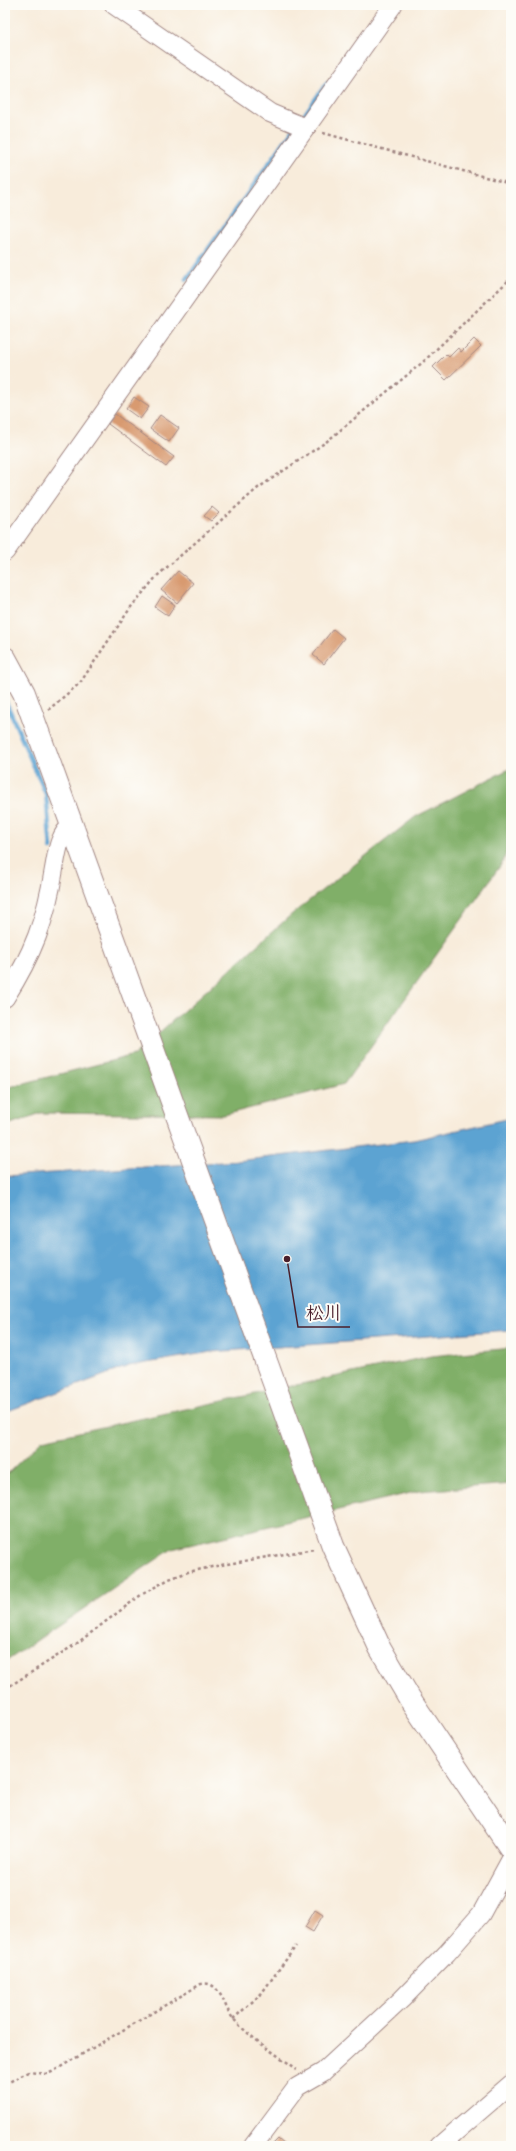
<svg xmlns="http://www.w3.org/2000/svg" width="516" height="2151" font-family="Caveat,'Klee One',sans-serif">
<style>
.forest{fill:#80af68;stroke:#65674a}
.water{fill:#5ca3d2;stroke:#53617e}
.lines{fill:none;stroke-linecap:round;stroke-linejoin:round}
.stream{stroke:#5ca3d2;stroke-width:4.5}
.building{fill:#d89a70}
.street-casing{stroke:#a18683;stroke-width:20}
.secondary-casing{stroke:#a18683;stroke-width:24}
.path{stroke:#a18683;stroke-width:2.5;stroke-dasharray:3 3;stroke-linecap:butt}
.street{stroke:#fff;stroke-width:18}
.secondary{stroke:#fff;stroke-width:22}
.leader{fill:none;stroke:#4a1f2b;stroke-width:1.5}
.callout-dot{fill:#4a1f2b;stroke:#fdfcf7;stroke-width:1.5}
.callout-label{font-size:18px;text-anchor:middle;font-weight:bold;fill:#4a1f2b;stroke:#fdfcf7;stroke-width:4;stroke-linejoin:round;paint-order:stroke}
</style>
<rect width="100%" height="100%" fill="#fdfcf7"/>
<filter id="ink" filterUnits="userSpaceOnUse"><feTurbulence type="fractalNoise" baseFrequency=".025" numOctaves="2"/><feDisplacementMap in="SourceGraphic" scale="8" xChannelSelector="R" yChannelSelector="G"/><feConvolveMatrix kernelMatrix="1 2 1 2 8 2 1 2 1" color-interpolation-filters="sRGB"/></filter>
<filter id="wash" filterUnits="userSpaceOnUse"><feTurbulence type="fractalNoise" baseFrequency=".012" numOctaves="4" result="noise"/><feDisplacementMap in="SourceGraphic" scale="16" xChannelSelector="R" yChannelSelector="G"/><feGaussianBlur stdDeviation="0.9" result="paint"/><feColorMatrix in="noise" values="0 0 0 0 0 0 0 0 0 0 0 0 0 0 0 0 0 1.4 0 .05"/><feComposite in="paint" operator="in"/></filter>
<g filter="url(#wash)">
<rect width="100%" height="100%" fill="#f8ecdb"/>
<g class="forest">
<polygon points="511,768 511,839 503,862 344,1084 224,1115 41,1113 5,1126 5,1088 134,1055 292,914 415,817"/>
<polygon points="511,1348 511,1484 419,1491 172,1549 5,1662 5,1476 42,1440 431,1356"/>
</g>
<polygon class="water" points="511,1118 511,1330 211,1352 129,1366 5,1412 5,1176 237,1161 414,1140"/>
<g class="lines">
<g class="stream">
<polyline points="300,121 327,83"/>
<polyline points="187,279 295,127"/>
<polyline points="5,700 46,794 51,848"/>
</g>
</g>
<g id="blocks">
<g class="building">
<polygon points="474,339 481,346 446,380 433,367 446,354 449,357 458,348 461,352"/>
<polygon points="134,397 149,407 140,419 126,409"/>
<polygon points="115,414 174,457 166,467 108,424"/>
<polygon points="160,415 179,428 169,442 150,429"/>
<polygon points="212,507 219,513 211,521 204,516"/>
<polygon points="178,571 193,583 177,603 161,590"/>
<polygon points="162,596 175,605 168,616 155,607"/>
<polygon points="333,629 344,638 324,664 313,655"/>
<polygon points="315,1910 323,1915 313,1932 305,1927"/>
<polygon points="278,2139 286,2146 271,2146"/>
</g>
</g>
</g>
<g filter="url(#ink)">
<use href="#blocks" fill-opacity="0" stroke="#a18683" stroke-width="1"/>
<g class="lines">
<defs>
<g id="street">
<polyline points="114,5 270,113 306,128"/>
<polyline points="5,552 393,5"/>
<path d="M5,998c28,-44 41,-78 49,-129 3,-15 4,-34 18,-44"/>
<polyline points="253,2146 297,2087 323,2072 402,1999 447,1953 481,1914 511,1859"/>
<polyline points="439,2146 511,2084"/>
</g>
<polyline id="secondary" points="5,658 24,693 333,1546 380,1648 410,1699 511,1849"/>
</defs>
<use href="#street" class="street-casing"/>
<use href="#secondary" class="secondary-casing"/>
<g class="path">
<polyline points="323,133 511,184"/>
<polyline points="48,710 80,683 131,607 157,576 258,488 326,442 423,362 511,278"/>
<polyline points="5,1689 76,1644 141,1595 169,1579 188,1572 221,1565 314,1549"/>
<polyline points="233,2019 261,1994 296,1946"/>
<path d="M5,2084l24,-12 17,2 6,-2 149,-88c19,-4 22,21 31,33 15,19 45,38 65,52"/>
</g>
<use href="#street" class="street"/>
<use href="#secondary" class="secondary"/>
</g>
</g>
<path class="leader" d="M287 1259L298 1327H350"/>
<circle class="callout-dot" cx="287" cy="1259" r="4"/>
<g class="callout-label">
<text x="324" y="1319">松川</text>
</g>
<rect width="516" height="2151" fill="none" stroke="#fdfcf7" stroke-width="20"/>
</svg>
